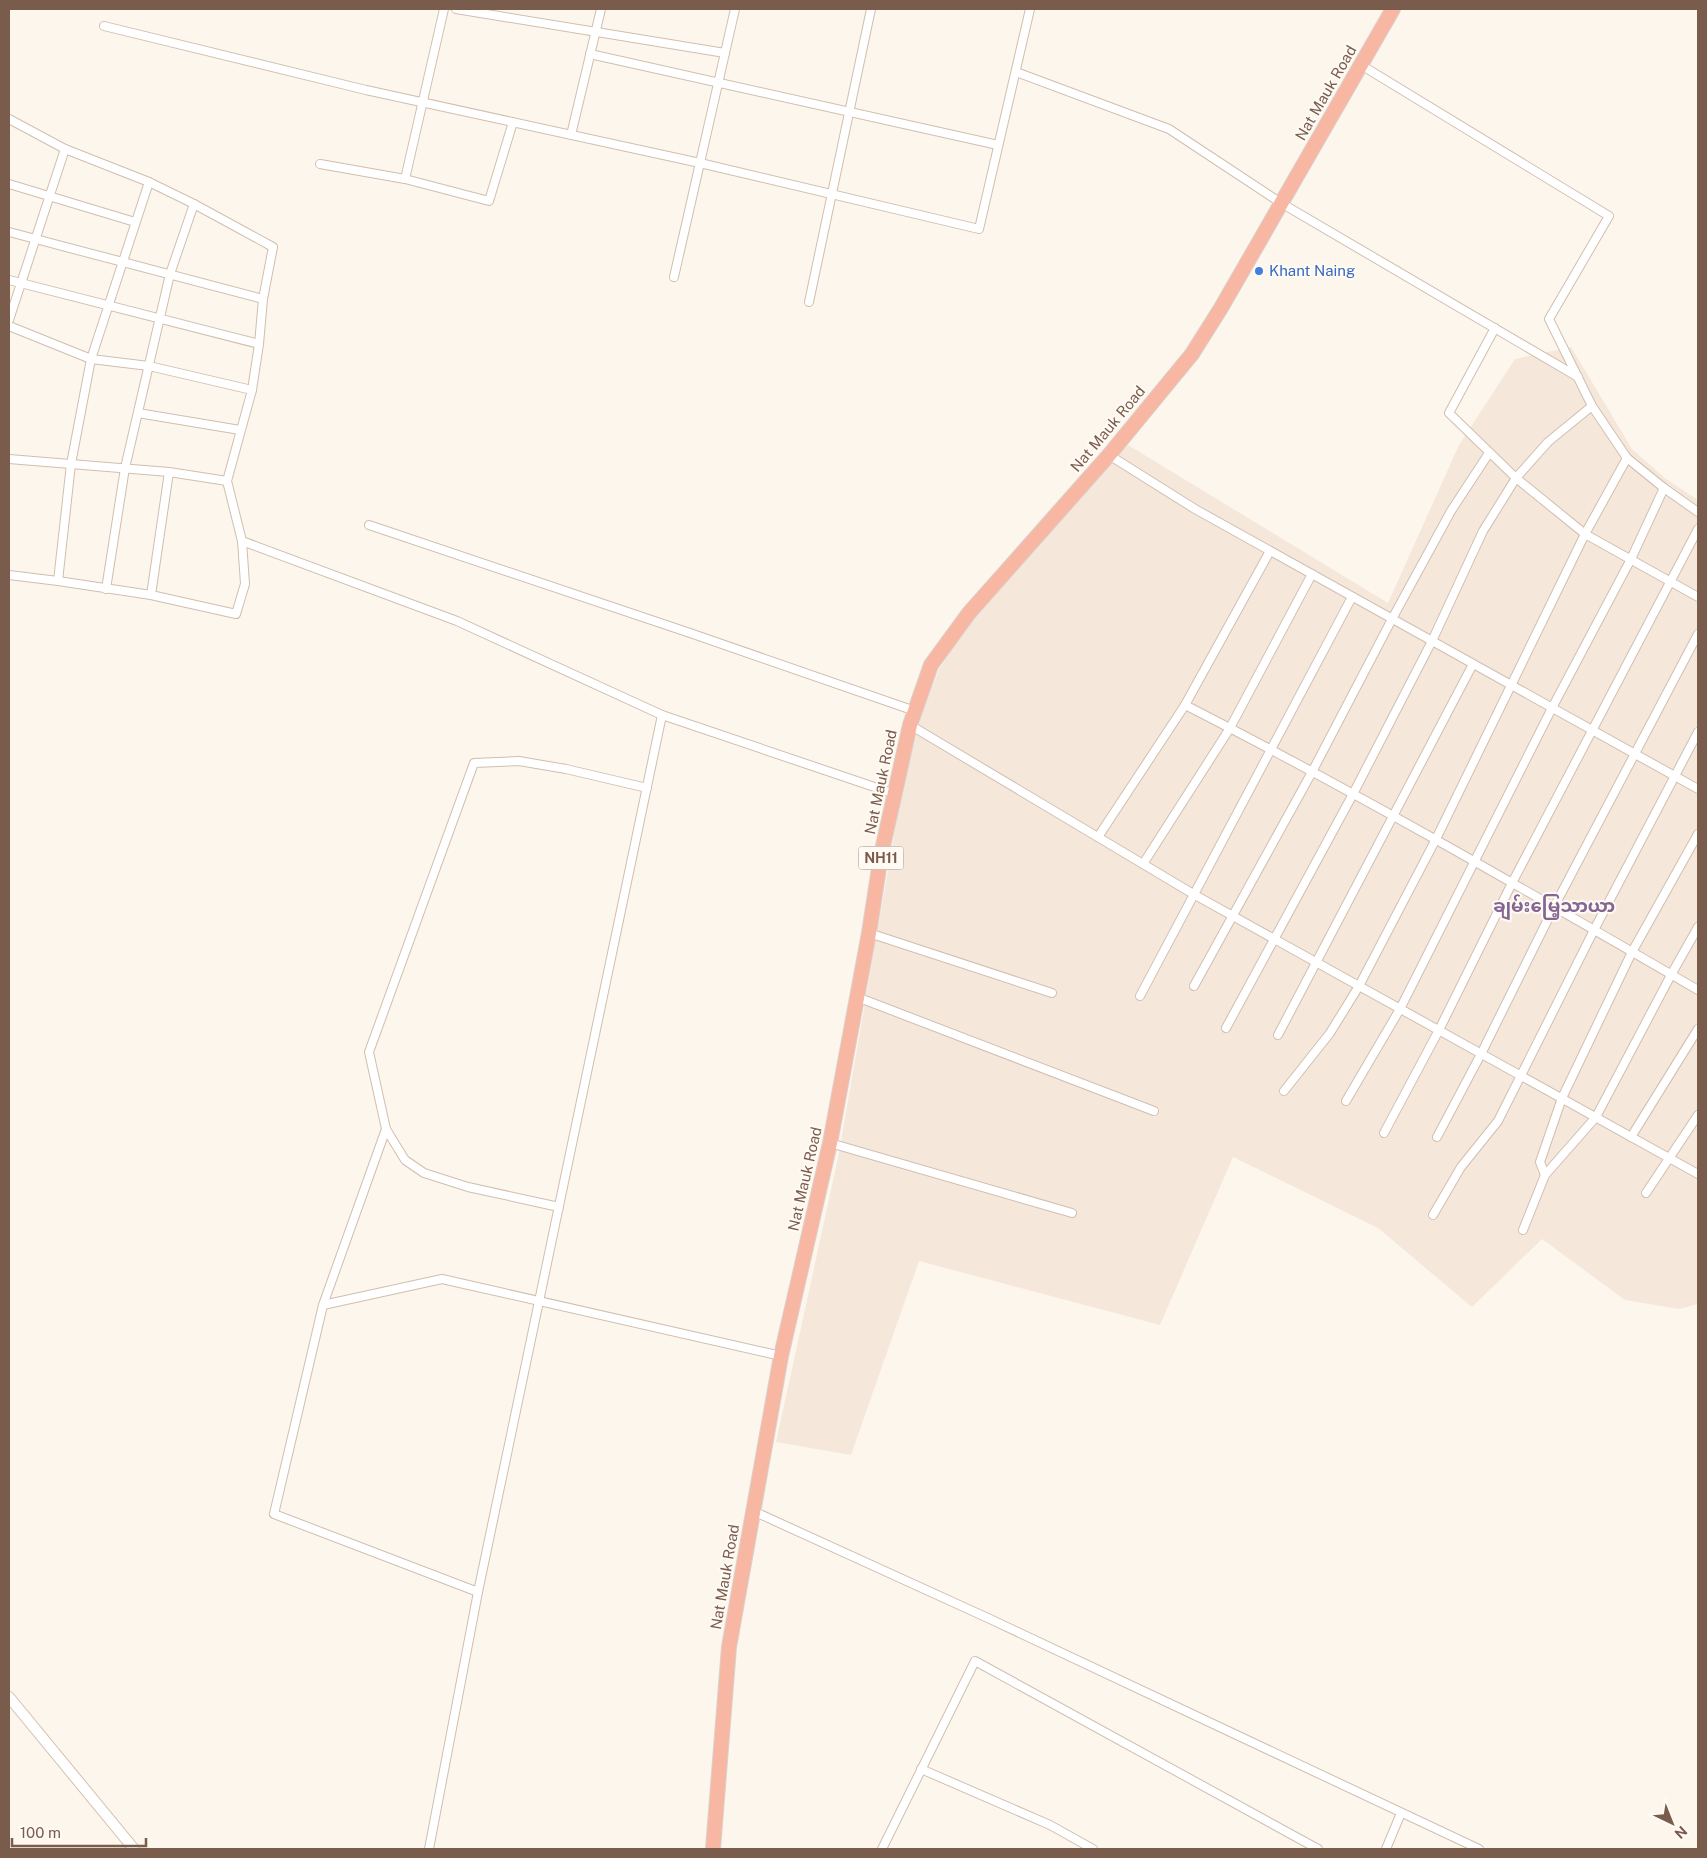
<svg xmlns="http://www.w3.org/2000/svg" width="1707" height="1858" font-family="'Public Sans','Noto Sans Myanmar',sans-serif">
<style>
.residential{fill:#f5e8da}
.lines{fill:none;stroke-linecap:round;stroke-linejoin:round}
.street-casing{stroke:#d1beb0;stroke-width:10}
.secondary-casing{stroke:#d6c0b0;stroke-width:12}
.highway-casing{stroke:#dad1cd;stroke-width:16}
.street{stroke:#fff;stroke-width:8}
.secondary{stroke:#fff;stroke-width:10}
.highway{stroke:#f7b7a3;stroke-width:14}
.shop-dot{fill:#3f7fe0;stroke:#fffaf3;stroke-width:2}
.labels{text-anchor:middle;stroke-width:4;stroke-linejoin:round;paint-order:stroke}
.shield{fill:#fffaf3;stroke:#a28b7f;stroke-width:1}
.shield-label{font-size:14px;font-weight:bold;fill:#7a5c4d}
.street-label{font-size:15px;fill:#7a5c4d;stroke:#fffaf3}
.shop-label{font-size:15px;fill:#366cbe;stroke:#fffaf3;text-anchor:start}
.quarter-label{font-size:18px;font-weight:bold;fill:#846695;stroke:#fffaf3}
</style>
<rect width="100%" height="100%" fill="#fdf6ec"/>
<polygon class="residential" points="1571,347 1632,449 1666,479 1698,500 1698,1304 1679,1309 1625,1300 1542,1239 1472,1307 1378,1228 1233,1157 1160,1325 919,1261 851,1455 776,1442 838,1158 901,795 922,713 939,669 974,615 1128,445 1388,603 1459,445 1515,359"/>
<g class="lines">
<defs>
<g id="street">
<polyline points="456,9 725,53"/>
<polyline points="104,26 366,90 700,163 979,229 1030,9"/>
<polyline points="590,54 998,145"/>
<polyline points="1361,65 1609,216 1549,319 1592,406 1627,458 1664,488 1698,512"/>
<polyline points="1016,72 1169,129 1281,203 1578,377"/>
<polyline points="9,119 65,149 149,182 194,204 273,247 263,299 259,344 252,390 227,481 242,541 457,621 662,715 895,794"/>
<polyline points="571,135 601,9"/>
<polyline points="320,164 405,179 489,201 513,122"/>
<polyline points="405,179 444,9"/>
<polyline points="9,184 135,222"/>
<polyline points="9,232 263,299"/>
<polyline points="674,277 735,9"/>
<polyline points="9,280 259,344"/>
<polyline points="809,302 871,9"/>
<polyline points="9,320 65,149"/>
<polyline points="9,326 91,359 149,366 252,390"/>
<polyline points="1495,328 1449,413 1516,478 1585,534 1698,597"/>
<polyline points="138,413 240,430"/>
<polyline points="1109,455 1195,509 1698,789"/>
<polyline points="9,459 169,472 227,481"/>
<polyline points="369,525 690,633 915,711"/>
<polyline points="9,575 58,581 151,595 236,614 245,584 242,541"/>
<polyline points="58,581 71,464 91,359 149,182"/>
<polyline points="106,589 125,468 170,274 194,204"/>
<polyline points="151,595 169,472"/>
<path d="M1185,705c175,89 344,187 513,285"/>
<polyline points="910,725 1195,895 1698,1174"/>
<polyline points="1098,837 1185,705 1270,551"/>
<polyline points="1143,864 1230,728 1312,574"/>
<polyline points="869,933 1052,993"/>
<polyline points="1194,986 1312,772 1392,619 1451,511 1489,453"/>
<polyline points="1140,996 1352,597"/>
<polyline points="857,997 1154,1111"/>
<polyline points="1226,1028 1353,794 1432,641 1483,531 1516,478 1548,442 1592,406"/>
<polyline points="1278,1035 1473,664"/>
<polyline points="1284,1091 1330,1033 1359,986 1436,839 1585,534 1627,458"/>
<polyline points="1346,1101 1400,1009 1552,708 1631,559 1664,488"/>
<polyline points="1384,1133 1439,1030 1512,883 1698,529"/>
<polyline points="1437,1137 1481,1054 1554,907 1698,634"/>
<polyline points="1631,1137 1698,1029"/>
<polyline points="830,1143 1072,1213"/>
<polyline points="1545,1175 1540,1162 1562,1098 1632,952 1698,834"/>
<polyline points="1646,1193 1698,1115"/>
<polyline points="559,1207 468,1187 424,1173 405,1160 386,1129 369,1052 474,763 519,761 566,769 647,788"/>
<polyline points="1433,1215 1461,1167 1498,1121 1594,930 1698,732"/>
<polyline points="1523,1230 1545,1175 1596,1117 1671,975 1698,927"/>
<polyline points="323,1305 386,1129"/>
<polyline points="753,1511 990,1619 1479,1849"/>
<polyline points="478,1592 274,1514 323,1305 442,1279 781,1356"/>
<polyline points="921,1769 1050,1825 1093,1849"/>
<polyline points="429,1849 478,1592 662,715"/>
<polyline points="882,1849 975,1661 1318,1849"/>
<polyline points="1386,1849 1401,1813"/>
</g>
<polyline id="secondary" points="9,1697 134,1849"/>
<polyline id="highway" points="713,1849 729,1647 781,1356 830,1143 869,933 881,855 910,725 931,665 969,613 1109,455 1192,354 1221,308 1393,9"/>
</defs>
<use href="#street" class="street-casing"/>
<use href="#secondary" class="secondary-casing"/>
<use href="#highway" class="highway-casing"/>
<use href="#street" class="street"/>
<use href="#secondary" class="secondary"/>
<use href="#highway" class="highway"/>
</g>
<circle class="shop-dot" cx="1259" cy="271" r="5"/>
<g class="labels">
<rect class="shield" x="858.5" y="846.5" width="45" height="23" rx="4"/>
<g class="shield-label">
<text x="881" y="863">NH11</text>
</g>
<g class="street-label">
<text transform="translate(1326 93) rotate(-60)" y="5">Nat Mauk Road</text>
<text transform="translate(1108 429) rotate(-50)" y="5">Nat Mauk Road</text>
<text transform="translate(881 782) rotate(-78)" y="5">Nat Mauk Road</text>
<text transform="translate(805 1179) rotate(-77)" y="5">Nat Mauk Road</text>
<text transform="translate(725 1577) rotate(-80)" y="5">Nat Mauk Road</text>
</g>
<g class="shop-label">
<text x="1269" y="276">Khant Naing</text>
</g>
<g class="quarter-label">
<text x="1554" y="912">ချမ်းမြေ့သာယာ</text>
</g>
</g>
<rect width="1707" height="1858" fill="none" stroke="#7a5c4d" stroke-width="20"/>
<g transform="translate(1672 1823) rotate(137)" stroke="#fffaf3" stroke-width="4" paint-order="stroke">
<path d="M0-4L9 19L0 12L-9 19Z" fill="#7a5c4d"/>
<text y="-8" font-size="14" font-weight="bold" text-anchor="middle" fill="#7a5c4d">N</text>
</g>
<path d="M12 1838v8h134v-8" fill="none" stroke="#7a5c4d" stroke-width="2.5"/>
<text x="20" y="1838" font-size="15" fill="#7a5c4d" stroke="#fffaf3" stroke-width="4" paint-order="stroke">100 m</text>
</svg>
